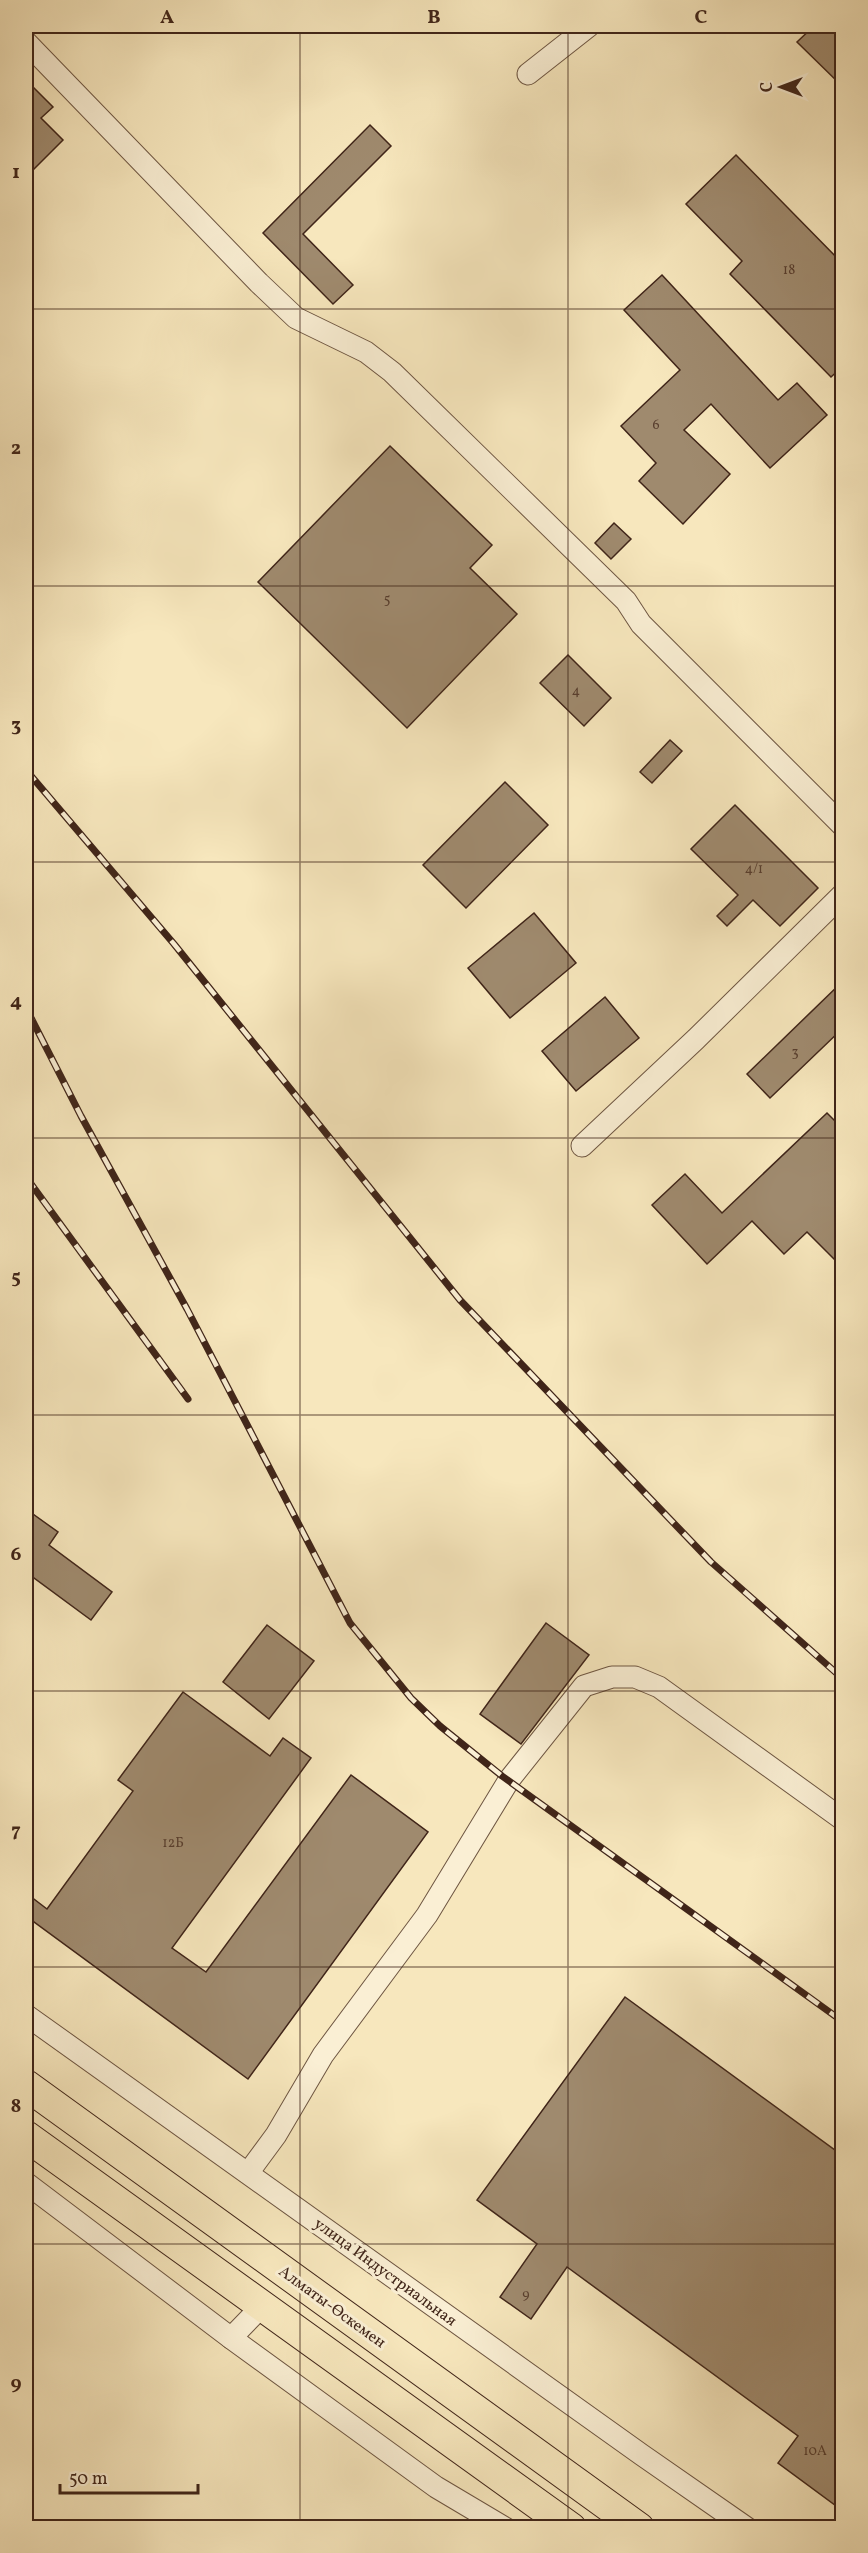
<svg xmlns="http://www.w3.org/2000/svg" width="868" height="2553" font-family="Vollkorn,serif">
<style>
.building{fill:#9f8a6e;stroke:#402519;stroke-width:1.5}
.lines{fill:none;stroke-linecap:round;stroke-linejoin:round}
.minor-casing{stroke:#6e5642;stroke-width:23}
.highway-casing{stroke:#402519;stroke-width:32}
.minor{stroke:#faefd4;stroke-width:21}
.highway{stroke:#f7e7bd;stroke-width:30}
.rail-casing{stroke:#402519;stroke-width:7}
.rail{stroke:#faefd4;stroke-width:4.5;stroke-dasharray:14;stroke-linecap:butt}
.grid{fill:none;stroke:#402519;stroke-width:1.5;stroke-opacity:0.55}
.labels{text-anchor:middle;stroke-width:6;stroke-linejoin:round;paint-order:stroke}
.number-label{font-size:14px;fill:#583e2e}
.street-label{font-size:16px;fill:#402519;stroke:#faefd4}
.neatline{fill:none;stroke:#402519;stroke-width:2}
.grid-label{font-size:20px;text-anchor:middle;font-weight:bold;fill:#402519}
</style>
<rect width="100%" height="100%" fill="#f7e7bd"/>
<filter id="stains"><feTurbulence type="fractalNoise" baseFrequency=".00333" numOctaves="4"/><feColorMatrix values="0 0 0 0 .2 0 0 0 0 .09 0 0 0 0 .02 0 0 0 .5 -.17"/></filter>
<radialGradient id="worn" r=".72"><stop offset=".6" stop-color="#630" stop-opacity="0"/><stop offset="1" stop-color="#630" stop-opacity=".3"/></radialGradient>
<g class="building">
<polygon points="814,26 843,26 843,87 797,42"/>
<polygon points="26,80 53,107 41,118 63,140 26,177"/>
<polygon points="370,125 391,146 303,234 353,285 333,304 263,233"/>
<polygon points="736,155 843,264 843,366 831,377 730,274 742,261 686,204"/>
<polygon points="662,275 778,400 797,383 827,415 770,468 711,404 684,430 730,474 683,524 639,481 656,463 621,426 680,370 624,310"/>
<polygon points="390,446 492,545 470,568 517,614 407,728 258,582"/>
<polygon points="614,523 631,539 611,559 595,543"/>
<polygon points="568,655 611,698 584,726 540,683"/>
<polygon points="670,740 682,751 652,783 640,772"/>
<polygon points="505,782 548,825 466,908 423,865"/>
<polygon points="735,805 818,888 780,926 753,900 727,926 717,916 738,895 691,849"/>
<polygon points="534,913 576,963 510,1018 468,968"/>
<polygon points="843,981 843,1028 770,1098 747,1074"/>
<polygon points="605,997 639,1038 576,1091 542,1051"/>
<polygon points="827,1113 843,1129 843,1268 807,1232 784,1254 752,1221 707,1264 652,1205 685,1174 722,1213"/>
<polygon points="26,1509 58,1532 49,1545 112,1592 91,1620 26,1572"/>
<polygon points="546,1623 589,1655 521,1744 480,1714"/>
<polygon points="267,1625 314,1661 269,1719 223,1682"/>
<polygon points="183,1692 270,1756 283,1738 311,1758 172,1948 206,1972 351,1775 428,1832 248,2079 26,1916 26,1893 47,1909 133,1791 118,1780"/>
<polygon points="625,1997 843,2156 843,2511 778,2463 798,2436 567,2267 531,2319 500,2297 537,2244 477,2200"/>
</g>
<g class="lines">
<defs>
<g id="minor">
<polyline points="26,42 259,283 296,318 366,352 392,372 626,601 641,624 842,825"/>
<polyline points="528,74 589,26"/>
<polyline points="582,1146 696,1039 842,895"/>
<polyline points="26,2015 642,2455 747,2528"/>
<polyline points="248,2173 276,2135 323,2055 427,1915 509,1780 584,1686 612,1677 635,1677 659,1687 842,1819"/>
<polyline points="26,2183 231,2338 436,2487 505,2528"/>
<polyline points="231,2338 263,2305"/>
</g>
<g id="highway">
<polyline points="26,2085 639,2528"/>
<polyline points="26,2136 571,2528"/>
</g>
</defs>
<use href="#minor" class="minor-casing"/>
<use href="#highway" class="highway-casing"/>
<use href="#minor" class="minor"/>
<use href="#highway" class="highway"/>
<defs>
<g id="rail">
<polyline points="26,770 174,944 460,1300 711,1562 842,1678"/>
<polyline points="26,1008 81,1116 187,1309 350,1623 411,1698 440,1726 502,1776 842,2021"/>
<polyline points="26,1177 188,1399"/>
</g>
</defs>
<use href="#rail" class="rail-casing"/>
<use href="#rail" class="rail"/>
</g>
<path class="grid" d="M300,26v2502M568,26v2502M26,309h816M26,586h816M26,862h816M26,1138h816M26,1415h816M26,1691h816M26,1967h816M26,2244h816"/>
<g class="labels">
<g class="number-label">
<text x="789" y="274">18</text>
<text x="656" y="429">6</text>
<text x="387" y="603">5</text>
<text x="576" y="695">4</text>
<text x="754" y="873">4/1</text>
<text x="795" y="1056">3</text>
<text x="173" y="1847">12Б</text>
<text x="526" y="2298">9</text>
<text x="815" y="2455">10А</text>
</g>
<g class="street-label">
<text transform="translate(386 2271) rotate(36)" y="6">улица Индустриальная</text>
<text transform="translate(333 2306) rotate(36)" y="6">Алматы-Өскемен</text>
</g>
</g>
<rect width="868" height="2553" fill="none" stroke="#f7e7bd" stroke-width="66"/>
<g transform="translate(781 87) rotate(270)" stroke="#faefd4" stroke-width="4.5" paint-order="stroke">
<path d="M0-4.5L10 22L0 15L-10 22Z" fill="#402519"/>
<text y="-9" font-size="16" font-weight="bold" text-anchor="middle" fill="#402519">С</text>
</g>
<path d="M60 2484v9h138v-9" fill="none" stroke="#402519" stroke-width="3"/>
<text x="69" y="2484" font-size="18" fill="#402519" stroke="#faefd4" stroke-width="4.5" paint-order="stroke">50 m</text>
<rect x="33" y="33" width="802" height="2487" class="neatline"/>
<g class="grid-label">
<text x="167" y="23">A</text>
<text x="434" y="23">B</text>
<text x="701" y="23">C</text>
<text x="16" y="178">1</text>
<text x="16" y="454">2</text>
<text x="16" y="731">3</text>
<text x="16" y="1007">4</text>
<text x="16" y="1283">5</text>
<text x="16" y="1560">6</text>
<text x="16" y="1836">7</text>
<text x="16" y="2112">8</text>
<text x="16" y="2389">9</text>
</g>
<rect width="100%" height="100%" filter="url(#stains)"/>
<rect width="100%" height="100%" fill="url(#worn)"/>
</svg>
